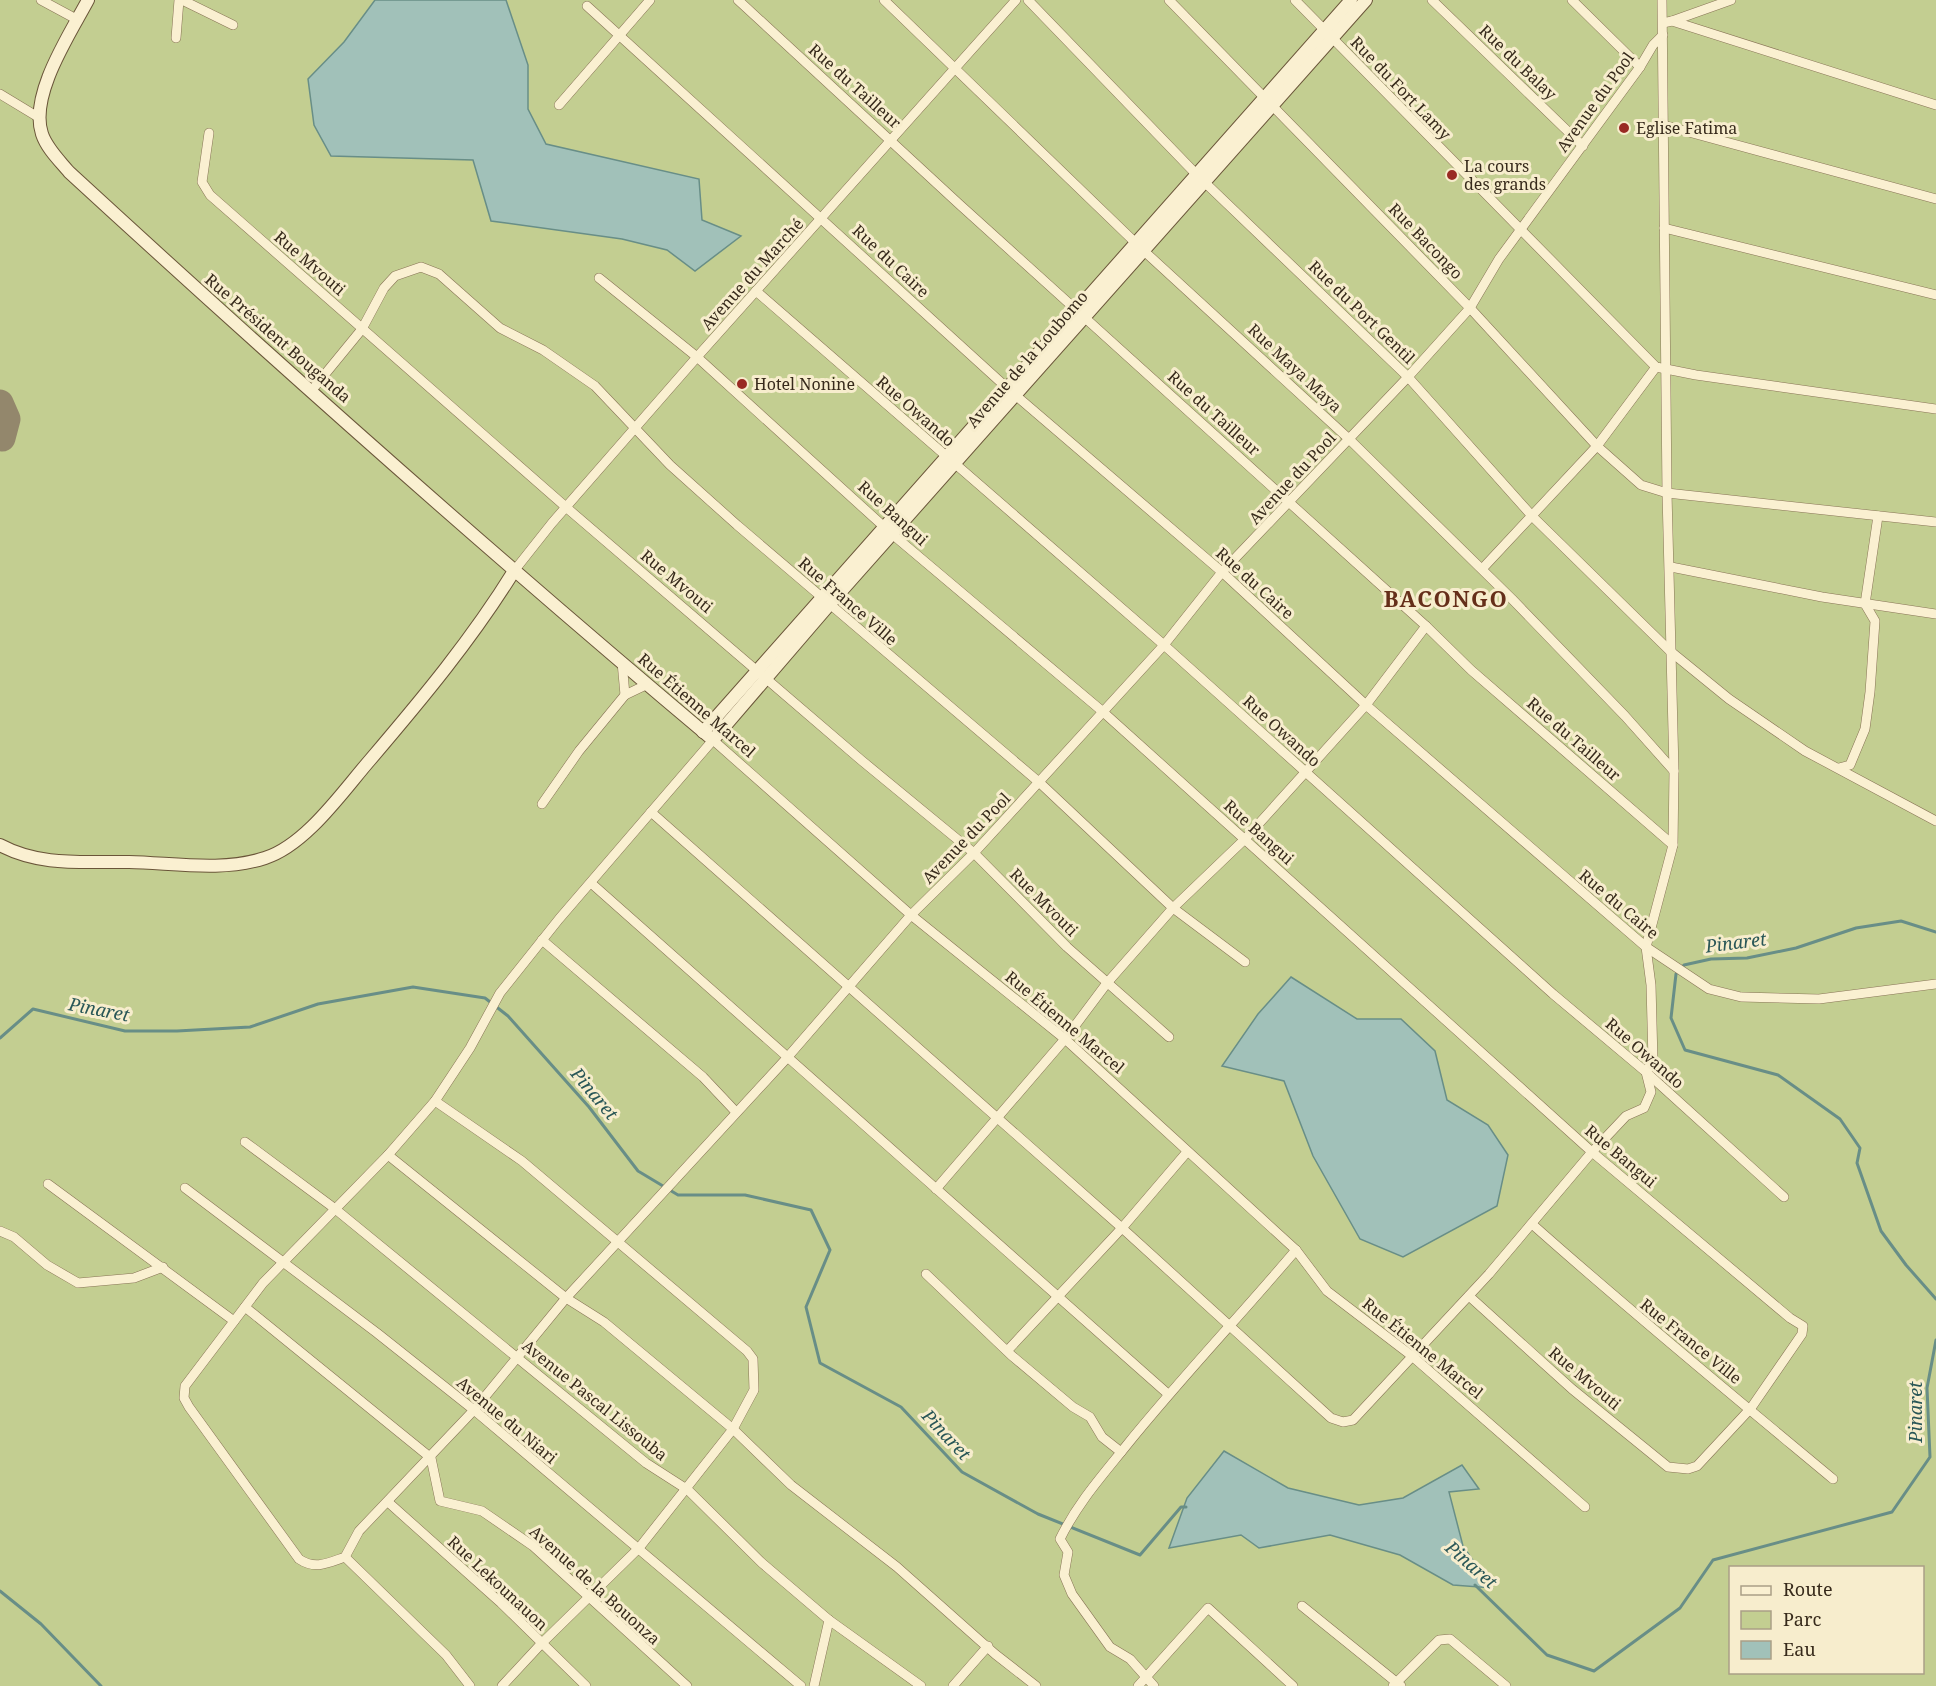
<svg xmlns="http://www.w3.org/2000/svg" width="1936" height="1686" font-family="'Noto Serif',serif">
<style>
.green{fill:#c3ce91;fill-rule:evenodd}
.water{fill:#a1c1b9;stroke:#688e87;stroke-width:1.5}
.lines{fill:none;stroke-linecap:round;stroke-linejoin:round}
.stream{stroke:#688e87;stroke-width:3}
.taxiway{stroke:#93876c;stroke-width:27}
.street-casing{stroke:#887456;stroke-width:10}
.secondary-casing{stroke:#6a5539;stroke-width:14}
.street{stroke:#faf0d1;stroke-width:9}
.secondary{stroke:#faf0d1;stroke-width:12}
.poi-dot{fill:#992a23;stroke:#f7edcd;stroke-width:2}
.labels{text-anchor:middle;stroke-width:6;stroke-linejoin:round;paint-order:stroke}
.street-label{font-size:16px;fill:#372a1b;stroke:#f7edcd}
.poi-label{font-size:16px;fill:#372a1b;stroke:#f7edcd;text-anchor:start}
.water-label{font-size:18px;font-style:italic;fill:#2a5757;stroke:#f7edcd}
.district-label{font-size:22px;font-weight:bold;letter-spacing:1.5px;fill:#652e19;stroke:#f7edcd}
</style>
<rect width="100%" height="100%" fill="#efe4bd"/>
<path class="green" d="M0,0h1936v1686h-1936zM1730,1568h192v104h-192z"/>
<g class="water">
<polygon points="375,0 506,0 528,65 528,109 546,144 699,179 702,220 741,236 695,271 667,250 622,239 491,221 473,160 331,156 314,125 308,79 344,42"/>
<polygon points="1291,977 1357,1019 1401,1019 1435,1051 1447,1100 1488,1125 1508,1155 1497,1206 1403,1257 1360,1239 1313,1156 1284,1081 1222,1066 1258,1014"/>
<polygon points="1224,1451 1288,1488 1359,1505 1403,1498 1462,1465 1479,1489 1449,1492 1463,1546 1492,1588 1453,1585 1400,1555 1330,1535 1259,1548 1241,1535 1169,1548 1187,1498"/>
</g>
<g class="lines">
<g class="stream">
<polyline points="1936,932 1901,921 1856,928 1796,948 1747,958 1711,959 1684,965 1676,974 1671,1018 1685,1050 1778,1075 1840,1119 1860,1148 1857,1163 1881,1231 1906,1265 1936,1299"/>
<polyline points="0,1038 33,1009 125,1031 177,1031 250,1027 318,1004 413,987 485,998 508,1016 589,1107 638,1171 678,1195 745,1195 811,1210 830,1250 806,1307 820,1363 901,1407 962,1472 1038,1514 1140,1555 1181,1507 1186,1507"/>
<polyline points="1475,1585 1547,1655 1594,1671 1680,1608 1713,1560 1892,1512 1930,1457 1927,1388 1936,1340"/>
<polyline points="0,1591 41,1624 101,1686"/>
</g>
<polyline class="taxiway" points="0,403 7,419 2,438"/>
<defs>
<g id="street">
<polyline points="41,0 78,20"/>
<polyline points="182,0 233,25"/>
<polyline points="738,0 959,204 1426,626 1471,670 1673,845"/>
<polyline points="884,0 1144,251 1349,439 1512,599 1625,716 1674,771"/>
<polyline points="1028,0 1196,174 1408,377 1533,517 1670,651 1729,699 1805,751 1936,821"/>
<polyline points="1169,0 1470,308 1597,446 1641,485 1667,493 1936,522"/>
<polyline points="1295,0 1656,367 1696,375 1936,409"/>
<polyline points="1432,0 1583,146"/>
<polyline points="1572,0 1640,67"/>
<polyline points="587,6 1006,387 1222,572 1366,705 1646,947 1709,989 1741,997 1819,999 1936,984"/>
<polyline points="1672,21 1731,0"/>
<polyline points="1663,23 1672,21 1936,105"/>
<polyline points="176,38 179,0"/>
<polyline points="0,94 38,117"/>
<polyline points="559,105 650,0"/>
<polyline points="1663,125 1936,199"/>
<polyline points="209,133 202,182 210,195 567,508 861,760 974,853 1067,947 1169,1037"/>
<polyline points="1664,228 1936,295"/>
<polyline points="599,278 697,357 892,534 1102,711 1592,1152 1790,1318 1803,1326 1802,1334 1751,1408 1697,1466 1688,1469 1668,1467 1572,1389 1469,1296"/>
<polyline points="756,291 1164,645 1553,994 1646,1072 1784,1197"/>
<polyline points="312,390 362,329 384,288 395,276 421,267 439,274 500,328 543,350 595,386 670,465 737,525 1040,783 1173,908 1245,962"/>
<polyline points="1671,567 1822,597 1936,614"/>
<polyline points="1482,569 1597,446 1656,367"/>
<polyline points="514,571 552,523 697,357 1016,0"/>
<polyline points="622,662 625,695"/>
<polyline points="1839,768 1850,765 1865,729 1870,692 1875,621 1865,604 1878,516"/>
<polyline points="542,804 579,751 625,695 648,684"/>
<polyline points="651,812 1122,1228 1331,1418 1343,1422 1353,1420 1489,1274 1592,1152 1626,1116 1644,1108 1651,1092 1646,1072 1653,1061 1651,985 1646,947 1673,845 1674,771 1667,493 1662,0"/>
<polyline points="591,883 1168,1394"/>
<polyline points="542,940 703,1077 736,1112"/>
<polyline points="435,1101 522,1161 747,1351 753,1359 754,1390 733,1429 639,1548 541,1644 502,1686"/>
<polyline points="245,1142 334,1208 646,1463 688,1490 762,1563 829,1620 921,1686"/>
<polyline points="388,1155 566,1298 604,1322 733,1429 791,1485 897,1567 995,1654 1036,1686"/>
<polyline points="48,1184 234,1321"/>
<polyline points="185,1188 377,1333 474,1410 801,1686"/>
<polyline points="936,1189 1065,1039 1107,983 1173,908 1245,839 1366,705 1426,626"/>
<path d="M1532,1224c99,88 200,171 301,255"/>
<polyline points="0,1231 14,1237 47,1265 78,1283 134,1278 163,1267"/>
<polyline points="926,1274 1011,1355 1073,1407 1090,1417 1102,1437 1121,1452"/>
<polyline points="245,1307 431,1458 440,1501 482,1511 533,1546 687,1686"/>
<polyline points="1008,1350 1122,1228 1187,1152"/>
<polyline points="388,1502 501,1603 586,1686"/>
<path d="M1585,1507l-173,-151 -85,-65 -31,-41 -231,-211 -154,-124 -198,-175 -154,179 -59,74 -30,55 -35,53 -47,54 -125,128 -78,103 -1,12 5,9 110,152c16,11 29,4 46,-2l14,-26 115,-121 92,-112 220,-239 125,-144 63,-62 190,-208 58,-73 186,-195 62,-69 29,-49 141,-192 13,-22 10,-10"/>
<polyline points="345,1557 446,1655 470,1686"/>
<polyline points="1302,1606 1401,1686"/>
<polyline points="814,1686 829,1620"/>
<polyline points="953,1686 988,1646"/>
<polyline points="1138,1686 1208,1608 1293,1686"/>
<path d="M1154,1686l-24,-27 -20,-12 -38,-53 -8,-19 4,-23 -8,-13c17,-35 41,-62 66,-93 54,-67 114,-130 170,-196"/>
<polyline points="1393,1686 1439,1640 1450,1639 1506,1686"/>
</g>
<g id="secondary">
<path d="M88,0c-18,34 -59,95 -46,134 5,15 18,27 27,38 211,194 425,384 644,568l116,-135 537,-605"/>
<polyline points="703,732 1351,0"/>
<path d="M0,845c41,22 84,16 129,17 45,1 93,10 136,-4 41,-13 78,-67 105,-98 52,-61 102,-121 144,-189"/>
</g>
</defs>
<use href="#street" class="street-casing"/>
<use href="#secondary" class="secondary-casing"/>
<use href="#street" class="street"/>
<use href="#secondary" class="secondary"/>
</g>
<g class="poi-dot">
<circle cx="1624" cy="128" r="6"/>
<circle cx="1452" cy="175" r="6"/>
<circle cx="742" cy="384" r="6"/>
</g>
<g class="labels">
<g class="street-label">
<text transform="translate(1518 62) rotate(44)" y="6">Rue du Balay</text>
<text transform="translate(855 86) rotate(42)" y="6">Rue du Tailleur</text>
<text transform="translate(1401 88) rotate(46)" y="6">Rue du Fort Lamy</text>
<text transform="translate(1595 102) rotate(-54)" y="6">Avenue du Pool</text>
<text transform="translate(1426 241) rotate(46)" y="6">Rue Bacongo</text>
<text transform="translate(891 261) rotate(43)" y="6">Rue du Caire</text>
<text transform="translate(310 263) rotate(41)" y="6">Rue Mvouti</text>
<text transform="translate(752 274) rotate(-48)" y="6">Avenue du Marché</text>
<text transform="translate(1362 312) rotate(44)" y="6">Rue du Port Gentil</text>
<text transform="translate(278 338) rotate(41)" y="6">Rue Président Bouganda</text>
<text transform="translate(1027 359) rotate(-49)" y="6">Avenue de la Loubomo</text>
<text transform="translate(1295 368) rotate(43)" y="6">Rue Maya Maya</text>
<text transform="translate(916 411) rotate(41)" y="6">Rue Owando</text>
<text transform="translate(1214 413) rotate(42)" y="6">Rue du Tailleur</text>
<text transform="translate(1292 478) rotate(-47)" y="6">Avenue du Pool</text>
<text transform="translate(893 513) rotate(42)" y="6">Rue Bangui</text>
<text transform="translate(677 581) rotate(40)" y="6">Rue Mvouti</text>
<text transform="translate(1255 583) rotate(42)" y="6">Rue du Caire</text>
<text transform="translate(848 601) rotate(41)" y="6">Rue France Ville</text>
<text transform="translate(697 705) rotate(41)" y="6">Rue Étienne Marcel</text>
<text transform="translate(1282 731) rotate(42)" y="6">Rue Owando</text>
<text transform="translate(1574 739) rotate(41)" y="6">Rue du Tailleur</text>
<text transform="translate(1259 832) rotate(42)" y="6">Rue Bangui</text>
<text transform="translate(966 838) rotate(-46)" y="6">Avenue du Pool</text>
<text transform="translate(1044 902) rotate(45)" y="6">Rue Mvouti</text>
<text transform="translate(1619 904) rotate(40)" y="6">Rue du Caire</text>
<text transform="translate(1065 1022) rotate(40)" y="6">Rue Étienne Marcel</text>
<text transform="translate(1645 1053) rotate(41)" y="6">Rue Owando</text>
<text transform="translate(1621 1156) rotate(40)" y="6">Rue Bangui</text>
<text transform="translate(1691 1341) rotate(39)" y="6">Rue France Ville</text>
<text transform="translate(1423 1348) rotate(39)" y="6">Rue Étienne Marcel</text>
<text transform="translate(1585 1378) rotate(40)" y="6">Rue Mvouti</text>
<text transform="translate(595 1400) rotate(39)" y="6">Avenue Pascal Lissouba</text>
<text transform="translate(507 1420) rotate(40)" y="6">Avenue du Niari</text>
<text transform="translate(498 1583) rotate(43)" y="6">Rue Lekounauon</text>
<text transform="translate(595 1585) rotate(42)" y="6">Avenue de la Bouonza</text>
</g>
<g class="poi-label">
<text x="1636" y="134">Eglise Fatima</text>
<text x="1464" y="172">La cours<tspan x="1464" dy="18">des grands</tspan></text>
<text x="754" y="390">Hotel Nonine</text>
</g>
<g class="water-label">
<text transform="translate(1736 943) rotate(-7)" y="6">Pinaret</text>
<text transform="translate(99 1010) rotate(11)" y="6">Pinaret</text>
<text transform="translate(594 1094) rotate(50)" y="6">Pinaret</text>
<text transform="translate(1916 1412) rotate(-90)" y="6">Pinaret</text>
<text transform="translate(946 1435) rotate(47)" y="6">Pinaret</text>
<text transform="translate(1471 1565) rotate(41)" y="6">Pinaret</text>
</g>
<g class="district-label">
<text x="1446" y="607">BACONGO</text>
</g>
</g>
<rect x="1729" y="1566" width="195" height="108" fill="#f7edcd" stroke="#aa9f86" stroke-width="1.5"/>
<rect x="1741" y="1586" width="30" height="9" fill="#faf0d1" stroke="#aa9f86" stroke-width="1.5"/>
<text x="1783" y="1596" font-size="18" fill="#372a1b">Route</text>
<rect x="1741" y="1611" width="30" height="18" fill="#c3ce91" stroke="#aa9f86" stroke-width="1.5"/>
<text x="1783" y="1626" font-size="18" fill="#372a1b">Parc</text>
<rect x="1741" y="1641" width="30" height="18" fill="#a1c1b9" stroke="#aa9f86" stroke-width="1.5"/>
<text x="1783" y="1656" font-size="18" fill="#372a1b">Eau</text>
</svg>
